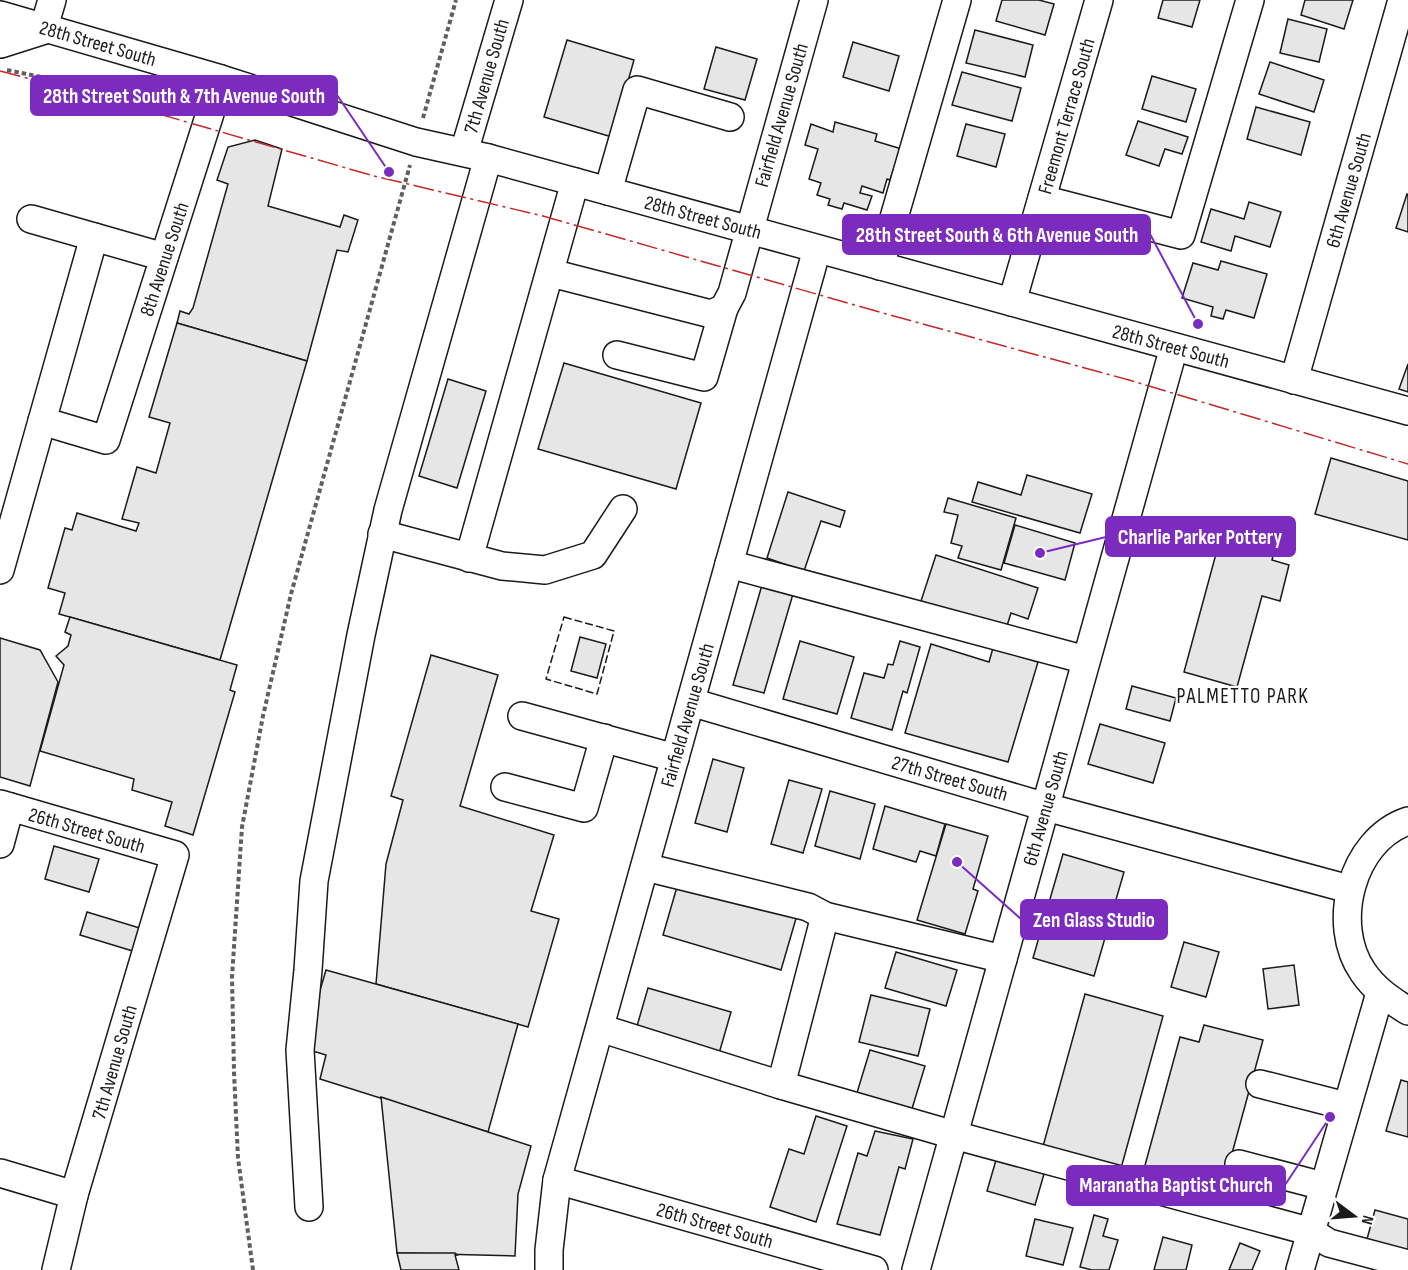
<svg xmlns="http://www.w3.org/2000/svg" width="1408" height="1270" font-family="'Sofia Sans Condensed',sans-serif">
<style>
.building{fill:#e6e6e6;stroke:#1a1a1a;stroke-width:1.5}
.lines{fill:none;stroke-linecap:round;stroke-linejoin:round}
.minor-casing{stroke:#1a1a1a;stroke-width:30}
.highway-casing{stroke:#1a1a1a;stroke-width:36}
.path{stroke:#5f5f5f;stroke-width:4;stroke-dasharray:4.5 3;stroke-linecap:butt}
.minor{stroke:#fff;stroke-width:27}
.highway{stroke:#fff;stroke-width:33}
.fence{stroke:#1a1a1a;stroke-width:1.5;stroke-dasharray:8 3;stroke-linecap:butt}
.power{stroke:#c62828;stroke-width:1.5;stroke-dasharray:21 4.5 3 4.5;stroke-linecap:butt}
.labels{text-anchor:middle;stroke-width:4.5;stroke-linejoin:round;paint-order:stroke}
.street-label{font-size:20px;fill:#1a1a1a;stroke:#fff}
.neighbourhood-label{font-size:21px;letter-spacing:1.5px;fill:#1a1a1a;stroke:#fff}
.leader{fill:none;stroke:#7b2cbf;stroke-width:2}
.callout-dot{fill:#7b2cbf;stroke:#fff;stroke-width:2}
.callout{fill:#7b2cbf;stroke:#7b2cbf;stroke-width:2}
.callout-label{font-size:21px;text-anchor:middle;font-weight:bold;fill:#fff}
</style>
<rect width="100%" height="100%" fill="#fff"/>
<g class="building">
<polygon points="1002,0 1039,0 1054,4 1045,35 996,21"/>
<polygon points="1163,0 1200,0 1192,27 1158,18"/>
<polygon points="1305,0 1353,0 1344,29 1301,15"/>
<polygon points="1288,19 1327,29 1319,62 1280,53"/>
<polygon points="975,30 1033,45 1025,77 966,63"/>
<polygon points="567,40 634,60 612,137 544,117"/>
<polygon points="853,42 899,56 889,91 843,77"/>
<polygon points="716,47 757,59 745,100 704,89"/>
<polygon points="1270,62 1324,80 1314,112 1259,94"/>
<polygon points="962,72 1021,88 1012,121 952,105"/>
<polygon points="1152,76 1196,89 1186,122 1142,109"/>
<polygon points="1256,107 1310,122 1301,155 1247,139"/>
<polygon points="1138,121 1188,137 1182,154 1165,149 1159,166 1126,155"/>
<polygon points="835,122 877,134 875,141 905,150 896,162 890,180 887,179 883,193 862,186 860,193 872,196 867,210 844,203 842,209 828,205 830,199 817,195 821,183 809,179 818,149 805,145 811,124 833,132"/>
<polygon points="966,124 1005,134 996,167 957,156"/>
<polygon points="255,140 282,149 268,206 340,227 344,215 358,220 348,252 337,250 307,361 177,323 180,311 189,314 193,308 228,184 217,180 228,147"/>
<polygon points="1407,194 1408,195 1408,232 1396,228"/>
<polygon points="1249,202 1281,212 1270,247 1235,236 1231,251 1201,242 1211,209 1244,219"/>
<polygon points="1221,261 1267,274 1254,318 1226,310 1223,319 1211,316 1213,307 1182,298 1193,263 1218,270"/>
<polygon points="177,323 307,361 220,660 59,614 65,593 48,588 65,528 72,530 77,513 136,531 139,523 122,519 137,467 156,473 170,423 149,417"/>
<polygon points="564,363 701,403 676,489 538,449"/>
<polygon points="1408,364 1408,392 1399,389"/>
<polygon points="448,379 486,391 457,488 419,476"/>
<polygon points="1331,458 1408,481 1408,540 1315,514"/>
<polygon points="1027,475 1092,494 1080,533 972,502 978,482 1021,495"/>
<polygon points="788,492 845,511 840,527 821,521 804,571 767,558"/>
<polygon points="948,498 1016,518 1001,570 958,558 962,546 951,543 958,515 944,512"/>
<polygon points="1015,525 1075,543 1065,580 1004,563"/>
<polygon points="1223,528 1276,542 1272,560 1289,565 1280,601 1262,596 1237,687 1184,672"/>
<polygon points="936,555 1038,588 1028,619 1011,613 1006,629 921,601"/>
<polygon points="762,585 793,594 764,693 733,685"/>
<polygon points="70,617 237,665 230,690 235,692 193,835 165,826 172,802 132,790 134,779 40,751 64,665 56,656 68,646 71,635 65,632"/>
<polygon points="580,637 606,644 597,678 571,671"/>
<polygon points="0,638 40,650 58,682 30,786 0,777"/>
<polygon points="800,641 854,657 837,714 783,699"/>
<polygon points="900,641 920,647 907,693 903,691 892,730 851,718 864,673 884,678 888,664 893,665"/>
<polygon points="931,644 989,662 993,648 1038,662 1008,762 905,733"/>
<polygon points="431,655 498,675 460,806 554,835 531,911 559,919 528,1027 376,984 386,864 403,800 391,796"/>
<polygon points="1132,686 1176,698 1170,721 1126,709"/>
<polygon points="1100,724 1165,743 1153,783 1088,764"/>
<polygon points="713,759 744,768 727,832 695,823"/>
<polygon points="789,780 822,789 803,853 771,844"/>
<polygon points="830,791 875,804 860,859 815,846"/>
<polygon points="885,806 945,824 936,856 920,851 916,862 873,849"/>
<polygon points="946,824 988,836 973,889 978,891 965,934 917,920"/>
<polygon points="54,846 99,859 89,892 45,879"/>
<polygon points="1063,854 1124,872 1094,976 1033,958"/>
<polygon points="679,880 797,915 781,970 663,935"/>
<polygon points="87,912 143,929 136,952 80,935"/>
<polygon points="1184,942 1219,952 1206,997 1171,987"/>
<polygon points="896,952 957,970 946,1006 885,988"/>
<polygon points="1294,965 1299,1005 1268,1009 1263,969"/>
<polygon points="326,970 518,1024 488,1132 320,1079 326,1055 303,1048"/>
<polygon points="648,988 731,1012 718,1057 635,1033"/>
<polygon points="1085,994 1163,1016 1120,1172 1042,1150"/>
<polygon points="871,995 930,1009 918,1056 859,1042"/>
<polygon points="1204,1025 1263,1040 1219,1201 1141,1180 1180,1037 1199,1042"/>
<polygon points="870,1050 925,1066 911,1112 856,1096"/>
<polygon points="1401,1080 1408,1082 1408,1137 1386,1131"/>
<polygon points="381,1097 531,1146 518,1194 515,1256 397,1253"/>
<polygon points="816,1116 847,1126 816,1222 770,1207 789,1149 804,1154"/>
<polygon points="875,1131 913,1139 905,1169 899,1167 880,1235 837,1224 858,1153 867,1156"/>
<polygon points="996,1160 1044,1174 1035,1205 987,1191"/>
<polygon points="1375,1210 1408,1219 1408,1250 1367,1239"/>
<polygon points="1094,1215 1108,1219 1103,1236 1118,1240 1109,1270 1092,1270 1080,1267"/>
<polygon points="1035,1219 1073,1228 1063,1265 1026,1256"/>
<polygon points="1163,1237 1192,1245 1186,1270 1154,1270"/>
<polygon points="1240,1243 1260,1251 1252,1270 1229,1270"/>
<polygon points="397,1253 455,1253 457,1255 455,1255 459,1270 401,1270"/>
</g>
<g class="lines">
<defs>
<g id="minor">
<polyline points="0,15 221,79 416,142 488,158 1408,411"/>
<polyline points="44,27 52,0"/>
<polyline points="464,152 509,0"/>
<polyline points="608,191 637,90 730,117"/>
<polyline points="1042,199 1181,235 1250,0"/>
<polyline points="31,219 164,257"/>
<polyline points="94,237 42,421 106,440 221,79"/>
<polyline points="880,266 957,0"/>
<polyline points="551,273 711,314 724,308 732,293 814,0"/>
<polyline points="1012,302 1099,0"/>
<polyline points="617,355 704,377 724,308"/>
<polyline points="1294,380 1402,0"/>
<polyline points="382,534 502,566 545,570 593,555 623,509"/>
<polyline points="469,558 575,182"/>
<polyline points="729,564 1086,660"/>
<polyline points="0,570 42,421"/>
<polyline points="691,702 1046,807 1349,889"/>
<polyline points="522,716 675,758"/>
<polyline points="505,787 584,808 604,738"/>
<polyline points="0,804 175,855 74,1195 56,1270"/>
<path d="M1408,821c-57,19 -78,104 -45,151 12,18 28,28 45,39"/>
<polyline points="0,844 10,807"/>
<polyline points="645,867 808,907 825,916 1003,959"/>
<polyline points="600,1028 781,1085 954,1135 1312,1232 1329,1243 1408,1264"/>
<polyline points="1260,1084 1346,1106"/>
<polyline points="781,1085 825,916"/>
<polyline points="1239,1164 1323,1186"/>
<polyline points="0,1173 74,1195"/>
<polyline points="557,1180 874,1270"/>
<polyline points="309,1207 300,1050 308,970 314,881 361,635 388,510 488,158"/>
<polyline points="549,1270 549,1250 557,1180 817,249"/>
<polyline points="916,1270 1174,347"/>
<polyline points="1300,1270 1380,993"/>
</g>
<polyline id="highway" points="0,41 44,27"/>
</defs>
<use href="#minor" class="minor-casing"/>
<use href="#highway" class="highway-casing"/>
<g class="path">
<polyline points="7,70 66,82 165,109 186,108"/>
<polyline points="423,118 456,0"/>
<polyline points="253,1270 238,1158 234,1072 232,977 242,827 263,716 291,594 410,165"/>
</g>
<use href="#minor" class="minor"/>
<use href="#highway" class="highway"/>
<polygon class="fence" points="564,617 614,631 597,694 546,679"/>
<polyline class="power" points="0,71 100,97 374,176 543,216 890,315 1129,380 1408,464"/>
</g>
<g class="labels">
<g class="street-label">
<text transform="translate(98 43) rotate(16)" y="7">28th Street South</text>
<text transform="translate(486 76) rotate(-74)" y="7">7th Avenue South</text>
<text transform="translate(781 115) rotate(-74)" y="7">Fairfield Avenue South</text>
<text transform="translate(1066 116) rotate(-74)" y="7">Freemont Terrace South</text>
<text transform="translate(1348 190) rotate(-74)" y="7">6th Avenue South</text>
<text transform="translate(703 217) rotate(15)" y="7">28th Street South</text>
<text transform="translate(164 259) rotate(-72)" y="7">8th Avenue South</text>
<text transform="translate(1171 346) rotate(15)" y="7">28th Street South</text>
<text transform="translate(687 715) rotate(-74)" y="7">Fairfield Avenue South</text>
<text transform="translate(950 778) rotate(16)" y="7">27th Street South</text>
<text transform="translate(1045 808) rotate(-74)" y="7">6th Avenue South</text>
<text transform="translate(87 830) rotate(16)" y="7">26th Street South</text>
<text transform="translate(114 1062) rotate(-74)" y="7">7th Avenue South</text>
<text transform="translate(715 1225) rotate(16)" y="7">26th Street South</text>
</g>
<g class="neighbourhood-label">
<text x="1243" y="703">PALMETTO PARK</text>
</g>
</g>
<path class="leader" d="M389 172L337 95M1198 324L1150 234M1040 553L1106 537M957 862L1021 919M1330 1117L1285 1185"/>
<g class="callout-dot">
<circle cx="389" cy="172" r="6"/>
<circle cx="1198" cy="324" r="6"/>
<circle cx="1040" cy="553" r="6"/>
<circle cx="957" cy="862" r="6"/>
<circle cx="1330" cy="1117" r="6"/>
</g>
<g class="callout">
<rect x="31" y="76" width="306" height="39" rx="6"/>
<rect x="843" y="215" width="307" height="39" rx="6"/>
<rect x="1106" y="517" width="189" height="39" rx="6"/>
<rect x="1021" y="900" width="146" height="39" rx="6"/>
<rect x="1067" y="1166" width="218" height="39" rx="6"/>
</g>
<g class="callout-label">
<text x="184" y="103">28th Street South &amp; 7th Avenue South</text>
<text x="997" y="242">28th Street South &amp; 6th Avenue South</text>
<text x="1200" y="544">Charlie Parker Pottery</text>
<text x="1094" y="927">Zen Glass Studio</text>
<text x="1176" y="1192">Maranatha Baptist Church</text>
</g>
<g transform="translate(1354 1216) rotate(106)" stroke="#ffffff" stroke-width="4.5" paint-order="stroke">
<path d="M0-4.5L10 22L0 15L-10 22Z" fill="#1a1a1a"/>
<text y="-9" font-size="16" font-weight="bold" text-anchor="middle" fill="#1a1a1a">N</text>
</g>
</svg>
